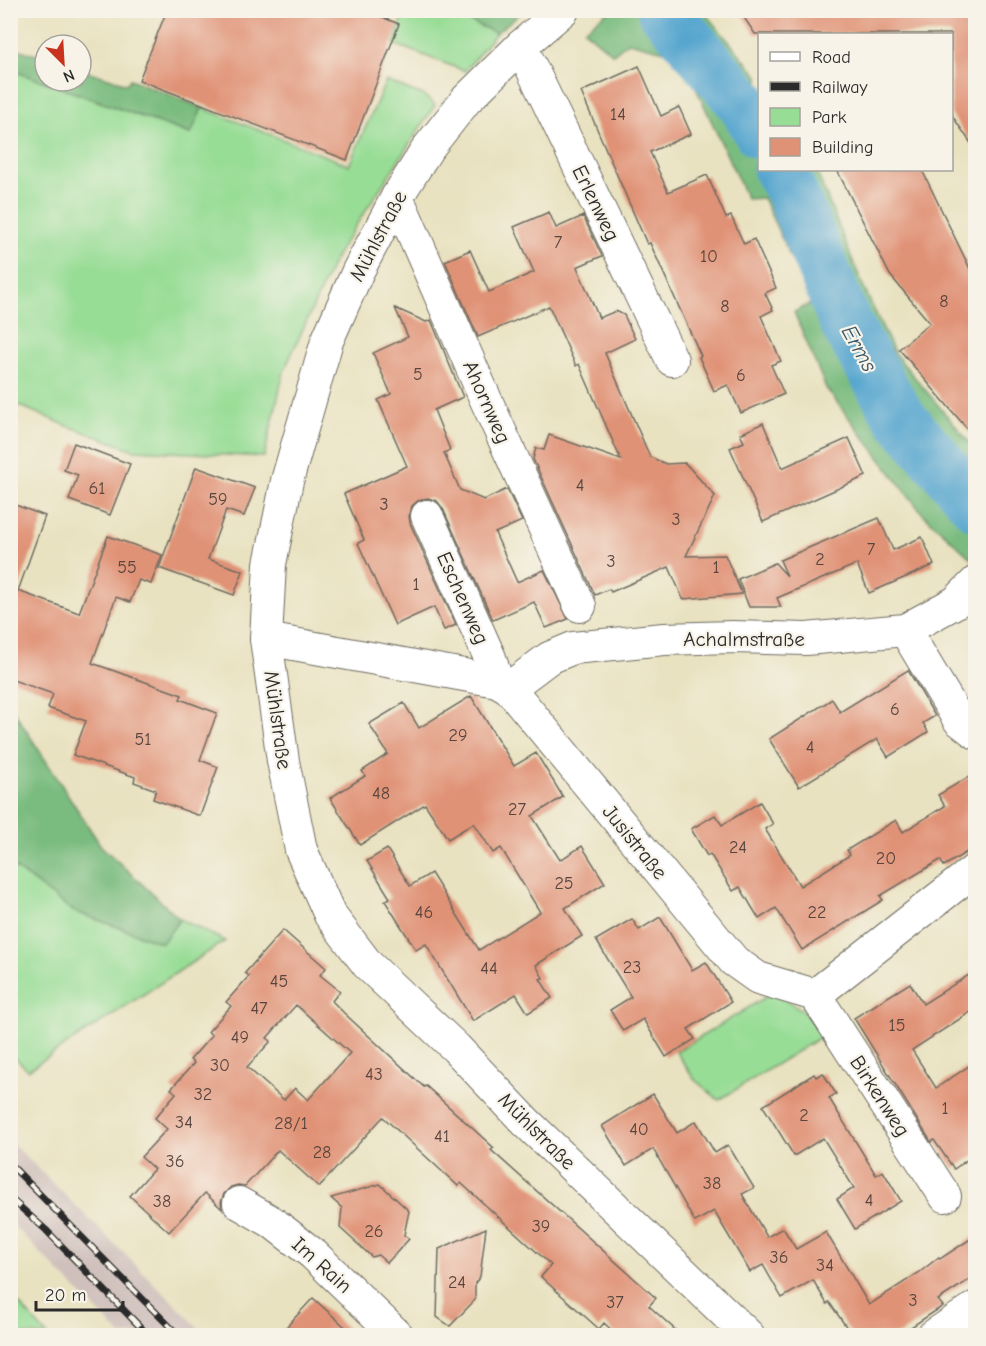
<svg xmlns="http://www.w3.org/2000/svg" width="986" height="1346" font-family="'Comic Neue',sans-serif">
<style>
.industrial{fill:#cfc0bb}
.green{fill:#98dd96;stroke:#628460;stroke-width:1.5}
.forest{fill:#7abc7f;stroke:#527455;stroke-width:1.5}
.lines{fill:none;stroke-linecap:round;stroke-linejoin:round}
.river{stroke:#55a5cf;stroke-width:52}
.building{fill:#e09276;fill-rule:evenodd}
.street-casing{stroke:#6e6b60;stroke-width:34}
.street{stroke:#fff;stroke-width:32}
.rail-casing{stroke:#2b2b2b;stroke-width:7}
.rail{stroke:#f7f3e8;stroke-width:4.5;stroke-dasharray:14;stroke-linecap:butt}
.labels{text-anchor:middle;stroke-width:4.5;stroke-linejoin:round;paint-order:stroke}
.number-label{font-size:18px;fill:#58453e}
.street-label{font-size:21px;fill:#2b2b2b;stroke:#f7f3e8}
.water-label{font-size:22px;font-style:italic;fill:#3a5664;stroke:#f7f3e8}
</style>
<rect width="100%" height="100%" fill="#f7f3e8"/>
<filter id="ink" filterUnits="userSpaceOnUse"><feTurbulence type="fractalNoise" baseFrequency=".0167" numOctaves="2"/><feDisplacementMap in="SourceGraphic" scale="12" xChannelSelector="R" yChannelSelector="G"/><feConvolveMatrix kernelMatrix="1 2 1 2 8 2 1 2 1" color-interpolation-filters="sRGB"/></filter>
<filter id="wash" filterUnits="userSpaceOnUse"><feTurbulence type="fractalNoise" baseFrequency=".008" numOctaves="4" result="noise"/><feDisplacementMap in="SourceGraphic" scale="24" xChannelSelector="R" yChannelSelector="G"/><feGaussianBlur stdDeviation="1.35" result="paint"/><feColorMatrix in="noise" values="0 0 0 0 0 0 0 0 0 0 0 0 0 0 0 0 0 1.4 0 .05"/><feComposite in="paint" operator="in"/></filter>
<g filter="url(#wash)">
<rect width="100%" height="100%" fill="#e9e2c1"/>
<polygon class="industrial" points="10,1141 69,1199 206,1335 121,1335 11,1223"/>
<g class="green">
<polygon points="378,11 447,11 496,33 465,71 394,44 402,20"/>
<polygon points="11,70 190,134 202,108 349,165 386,81 423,95 435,105 337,254 284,371 264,457 134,450 65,425 11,402"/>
<polygon points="15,868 73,911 162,942 180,919 225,941 28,1070 11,1054 11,870"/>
<polygon points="774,992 808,1014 822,1036 719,1100 695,1080 676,1052"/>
<polygon points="10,1295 11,1295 47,1335 11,1335"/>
</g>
<g class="forest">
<polygon points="447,11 523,11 496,33"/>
<polygon points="609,11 703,11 759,77 760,170 816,170 863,286 895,354 975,449 975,562 922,513 826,388 794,312 812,303 763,198 747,199 681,55 628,42 613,54 584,30"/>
<polygon points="11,47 45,58 45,81 81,81 81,69 127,84 130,79 202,108 191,134 11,70"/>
<polygon points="11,707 101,846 180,919 162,943 73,911 15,868 11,870"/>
</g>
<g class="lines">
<g class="river">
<polyline points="663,10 743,103 760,133"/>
<polyline points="779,170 790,189 846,324 899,416 976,505"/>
</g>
</g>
<g id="blocks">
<g class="building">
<polygon points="167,10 364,10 399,24 347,160 139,80"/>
<polygon points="739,10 975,10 975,149 951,114 951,34 755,34"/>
<polygon points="639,66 661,116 679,107 691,134 650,152 668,192 707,175 726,218 731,216 744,244 754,239 776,288 765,293 773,310 761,316 781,361 771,365 784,394 741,413 728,385 714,391 699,357 701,356 650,243 647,244 581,92"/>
<polygon points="837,170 922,170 975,279 975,438 899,349 930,323 890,275"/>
<polygon points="549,212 556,228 583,216 602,256 577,267 599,318 616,311 624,315 635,339 605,353 650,457 666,464 685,463 715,496 686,556 725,555 742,594 683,599 669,567 611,592 609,589 595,595 533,459 536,448 544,450 549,435 621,460 579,364 576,366 549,306 478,337 445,261 470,250 489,292 534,272 514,227"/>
<polygon points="395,308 426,322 431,320 463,397 434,410 450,450 444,453 460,490 484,500 507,489 522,521 495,533 517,582 544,570 568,619 546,628 534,602 493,620 443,509 437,501 428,498 419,500 412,506 409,515 410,523 456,625 444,630 434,607 395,625 358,543 364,540 344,494 407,466 378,400 391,394 373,353 408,337"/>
<polygon points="763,423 782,468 849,438 866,476 763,522 730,448 744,442 740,434"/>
<polygon points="74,443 130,464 110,515 69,500 78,475 64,470"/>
<polygon points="196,467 255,488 244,516 226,510 208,559 243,571 234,595 159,568"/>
<polygon points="10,503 45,516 18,591 79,613 108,536 162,555 151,584 139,580 130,602 116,597 92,663 182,695 180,699 217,713 200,760 218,767 200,816 153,799 156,790 134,782 135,777 73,755 86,721 48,708 53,694 10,679"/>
<polygon points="879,518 893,550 922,537 934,565 869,593 857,564 777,598 781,607 749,607 738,579 775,563 787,576 780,560"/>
<polygon points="908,670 935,716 923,723 928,732 888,757 877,739 799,787 769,739 832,699 840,712"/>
<polygon points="471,696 514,766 536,753 563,797 532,816 560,860 582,846 605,883 565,908 582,936 536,965 543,978 540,979 552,998 528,1013 516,994 473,1021 426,944 416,950 385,901 390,898 367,861 387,849 410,886 431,873 479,950 540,912 501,848 493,853 474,823 448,839 425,804 360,845 330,798 365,776 362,771 388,754 369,724 404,703 419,728"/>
<polygon points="975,773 975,847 944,866 940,860 880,896 883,900 802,950 776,908 759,919 740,887 733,891 710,854 707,856 691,829 715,815 722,825 760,802 773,824 765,829 800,886 850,855 847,850 896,820 903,832 945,806 938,795"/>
<polygon points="660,917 692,970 706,962 731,1002 688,1029 695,1039 666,1057 643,1019 623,1031 610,1010 631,997 596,940 632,919 639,930"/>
<path d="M283,930l43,38 -6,7 20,16 -8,10 13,13 79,73 2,-1 68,62 -3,2 165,148 -7,8 32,29h-64l-13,-12 -5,6 -58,-52 10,-12 -90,-82 -3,3 -75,-69 -64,70 -41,-37 -33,36 -7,-1 -7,2 -7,7 -3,8 1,7 -17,-16 -36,39 -39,-36 24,-27 -13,-12 26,-28 -12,-11 21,-25 -5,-4 23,-26 -4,-3 22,-25 -4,-3 23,-26 -5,-4 23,-26 -4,-3zM296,1005l54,48 -42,47 -13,-12 -11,12 -37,-33 24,-26 -4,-3z"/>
<polygon points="975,971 975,1009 912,1050 936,1088 975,1062 975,1154 954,1169 934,1140 931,1142 854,1018 910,983 923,1004"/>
<polygon points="823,1073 836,1094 829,1098 876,1175 883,1171 901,1201 855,1229 837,1199 854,1188 823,1138 794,1156 763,1106 814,1074 816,1077"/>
<polygon points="653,1094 677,1133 696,1121 715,1153 728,1145 754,1188 742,1194 767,1237 783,1228 796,1249 826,1232 869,1305 920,1272 939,1257 940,1259 975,1236 975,1276 938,1300 943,1306 899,1335 852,1335 829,1302 827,1304 813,1280 782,1298 763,1265 750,1272 714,1211 695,1222 653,1149 626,1166 602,1126"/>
<polygon points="380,1184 409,1211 404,1235 409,1239 387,1263 378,1255 372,1257 340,1228 342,1208 331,1198"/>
<polygon points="486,1228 480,1277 475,1283 475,1300 450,1326 437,1317 439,1249"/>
<polygon points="313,1298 354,1335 279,1335"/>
</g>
</g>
</g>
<g filter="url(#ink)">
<use href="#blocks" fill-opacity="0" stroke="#6e6b60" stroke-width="1.5"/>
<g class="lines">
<defs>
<g id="street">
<polyline points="563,10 521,46 466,100 428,148 397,197 358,271 327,341 287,481 270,564 266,639 283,761 301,850 330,915 368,965 456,1048 526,1122 749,1336"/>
<polyline points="521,46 672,360"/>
<polyline points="397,197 486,400 580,606"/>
<polyline points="427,516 490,658 497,681"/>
<polyline points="905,630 959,720 976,733"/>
<polyline points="266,639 497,681 509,688 734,961 758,978 815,995 976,869"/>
<polyline points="509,688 549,658 573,648 664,639 732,637 806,639 905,630 956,602 976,582"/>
<polyline points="815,995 945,1196"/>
<polyline points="239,1203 272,1222 313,1254 398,1336"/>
<polyline points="933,1336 976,1307"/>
</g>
</defs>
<use href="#street" class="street-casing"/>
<use href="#street" class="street"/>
<defs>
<g id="rail">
<polyline points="10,1164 179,1336"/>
<polyline points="10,1198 46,1230 149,1336"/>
</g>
</defs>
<use href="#rail" class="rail-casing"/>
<use href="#rail" class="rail"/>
</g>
</g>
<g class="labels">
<g class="number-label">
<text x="618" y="120">14</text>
<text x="558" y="248">7</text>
<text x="709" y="262">10</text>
<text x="944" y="307">8</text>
<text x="725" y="312">8</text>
<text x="418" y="380">5</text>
<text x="741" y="381">6</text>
<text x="580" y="491">4</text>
<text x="97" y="494">61</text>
<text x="218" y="505">59</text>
<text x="384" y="510">3</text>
<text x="676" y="525">3</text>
<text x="871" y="555">7</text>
<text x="820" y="565">2</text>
<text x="611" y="567">3</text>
<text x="127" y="573">55</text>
<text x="716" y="573">1</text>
<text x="416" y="590">1</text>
<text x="895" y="715">6</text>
<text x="458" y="741">29</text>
<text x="143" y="745">51</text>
<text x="810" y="753">4</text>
<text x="381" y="799">48</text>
<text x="517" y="815">27</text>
<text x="738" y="853">24</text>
<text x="886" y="864">20</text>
<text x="564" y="889">25</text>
<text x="424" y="918">46</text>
<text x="817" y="918">22</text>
<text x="632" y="973">23</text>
<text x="489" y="974">44</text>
<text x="279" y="987">45</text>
<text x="259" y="1014">47</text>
<text x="897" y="1031">15</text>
<text x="240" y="1043">49</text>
<text x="220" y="1071">30</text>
<text x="374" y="1080">43</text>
<text x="203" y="1100">32</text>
<text x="945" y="1114">1</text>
<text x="804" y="1121">2</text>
<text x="184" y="1128">34</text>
<text x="291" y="1129">28/1</text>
<text x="639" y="1135">40</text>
<text x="442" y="1142">41</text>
<text x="322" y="1158">28</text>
<text x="175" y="1167">36</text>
<text x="712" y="1189">38</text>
<text x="869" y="1206">4</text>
<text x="162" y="1207">38</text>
<text x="541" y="1232">39</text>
<text x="374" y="1237">26</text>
<text x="779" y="1263">36</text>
<text x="825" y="1271">34</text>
<text x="457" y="1288">24</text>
<text x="913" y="1306">3</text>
<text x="615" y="1308">37</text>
</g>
<g class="street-label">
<text transform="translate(596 203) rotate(64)" y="7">Erlenweg</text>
<text transform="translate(378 236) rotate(-62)" y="7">Mühlstraße</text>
<text transform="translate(487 402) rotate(66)" y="7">Ahornweg</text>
<text transform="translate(463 598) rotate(66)" y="7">Eschenweg</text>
<text x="744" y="646">Achalmstraße</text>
<text transform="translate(278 720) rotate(82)" y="7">Mühlstraße</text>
<text transform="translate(635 842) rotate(51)" y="7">Jusistraße</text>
<text transform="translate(880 1096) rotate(57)" y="7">Birkenweg</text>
<text transform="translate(537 1131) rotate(45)" y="7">Mühlstraße</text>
<text transform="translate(322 1265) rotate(42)" y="7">Im Rain</text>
</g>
<g class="water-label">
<text transform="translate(860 348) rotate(61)" y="8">Erms</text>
</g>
</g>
<rect width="986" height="1346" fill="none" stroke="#f7f3e8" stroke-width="36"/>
<rect x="758" y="33" width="195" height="138" fill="#f7f3e8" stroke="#a5a39c" stroke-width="1.5"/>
<rect x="770" y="52" width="30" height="9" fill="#ffffff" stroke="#a5a39c" stroke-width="1.5"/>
<text x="812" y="63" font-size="18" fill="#2b2b2b">Road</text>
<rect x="770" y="82" width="30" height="9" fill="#2b2b2b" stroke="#a5a39c" stroke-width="1.5"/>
<text x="812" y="93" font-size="18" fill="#2b2b2b">Railway</text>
<rect x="770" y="108" width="30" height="18" fill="#98dd96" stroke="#a5a39c" stroke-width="1.5"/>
<text x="812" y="123" font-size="18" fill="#2b2b2b">Park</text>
<rect x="770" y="138" width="30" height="18" fill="#e09276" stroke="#a5a39c" stroke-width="1.5"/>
<text x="812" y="153" font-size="18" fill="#2b2b2b">Building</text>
<g transform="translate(63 63) rotate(156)"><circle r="28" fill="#f7f3e8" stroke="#a5a39c" stroke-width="1.5"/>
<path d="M0-4.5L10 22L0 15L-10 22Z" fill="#c8321e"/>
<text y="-9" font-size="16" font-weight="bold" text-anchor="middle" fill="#2b2b2b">N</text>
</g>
<path d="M36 1301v9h87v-9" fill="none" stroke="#2b2b2b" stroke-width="3"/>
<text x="45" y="1301" font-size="18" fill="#2b2b2b" stroke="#f7f3e8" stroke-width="4.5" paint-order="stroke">20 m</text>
</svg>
